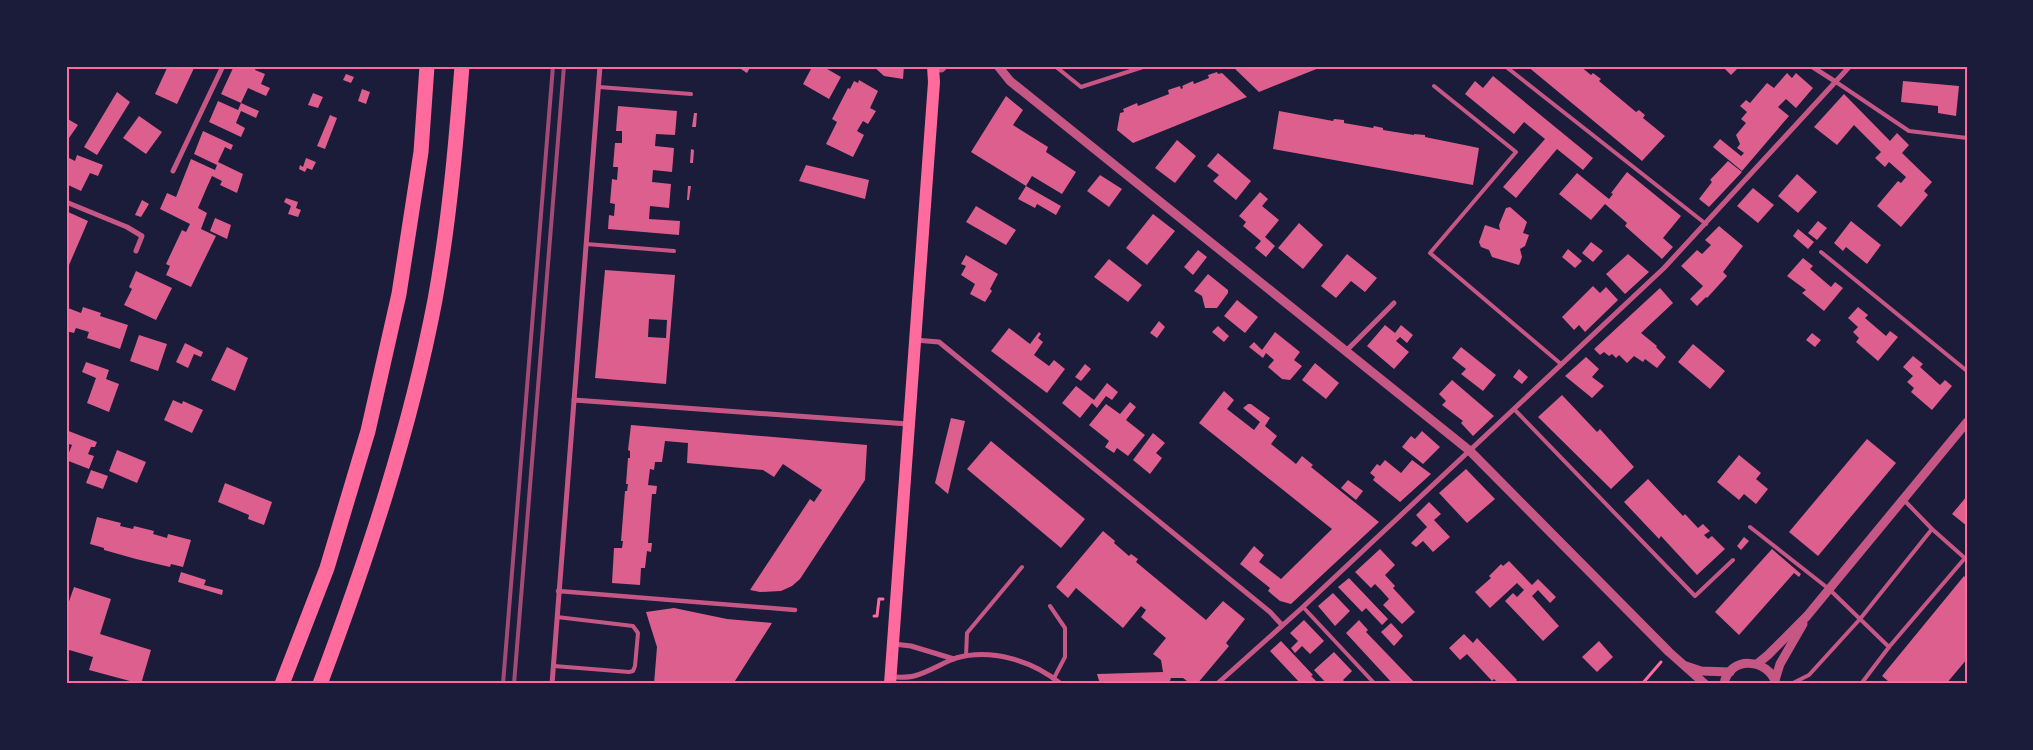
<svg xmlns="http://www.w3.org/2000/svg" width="2033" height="750" font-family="'Fira Sans Condensed',sans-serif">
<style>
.building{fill:#dd5f8e;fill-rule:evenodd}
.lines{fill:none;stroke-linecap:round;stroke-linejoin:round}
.path{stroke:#ff6b9d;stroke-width:3}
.service{stroke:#c65784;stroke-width:4}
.pedestrian{stroke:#c65784;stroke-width:4.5}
.minor{stroke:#c65784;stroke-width:5}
.tertiary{stroke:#c65784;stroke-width:9}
.primary{stroke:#ff6b9d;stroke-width:12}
.motorway{stroke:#ff6b9d;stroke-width:15}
.rail{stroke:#a44b75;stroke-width:4}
.neatline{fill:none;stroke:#ff6b9d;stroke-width:2}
</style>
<rect width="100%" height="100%" fill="#1b1b3a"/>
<g class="building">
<polygon points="168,66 195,66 177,104 155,94"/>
<polygon points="234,66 257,66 255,70 265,74 261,84 270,88 266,96 248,88 241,103 221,94"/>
<polygon points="736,66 751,66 747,73"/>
<polygon points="807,66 822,66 841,77 829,99 803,84 811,69"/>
<polygon points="873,66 904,66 903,79 884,76"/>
<polygon points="1232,66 1317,66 1319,68 1259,92"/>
<polygon points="1527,66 1580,66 1591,75 1593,73 1601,79 1599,81 1636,112 1639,110 1645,115 1643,118 1665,136 1642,161"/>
<polygon points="1722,66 1740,66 1731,75"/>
<polygon points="1217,72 1218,74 1222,73 1247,97 1133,143 1117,130 1120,113 1124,112 1123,109 1137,103 1138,106 1169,94 1168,90 1180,86 1181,89 1183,88 1182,86 1193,81 1194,84 1209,78 1208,75"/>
<polygon points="1787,73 1792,78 1796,73 1813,88 1796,108 1786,99 1778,107 1789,116 1742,171 1713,147 1720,139 1741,156 1744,153 1737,148 1740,144 1736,135 1746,123 1741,119 1747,112 1740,106 1746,100 1750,103 1767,83 1774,88"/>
<polygon points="346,74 354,77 351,83 343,80"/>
<polygon points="1493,76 1593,158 1583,170 1557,149 1516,198 1503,187 1545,139 1524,122 1514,134 1465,94 1475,81 1483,88"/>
<polygon points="859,80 878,91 870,108 876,111 868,124 863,121 857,131 864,135 853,157 826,144 837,122 832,119 848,88 850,89 854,81 858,83"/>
<polygon points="1903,81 1959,86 1956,116 1938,113 1938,106 1901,102"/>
<polygon points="362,89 370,92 366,104 358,101"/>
<polygon points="117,92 130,102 97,155 84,147"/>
<polygon points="313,93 323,97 318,108 308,105"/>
<polygon points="1844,94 1890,141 1897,133 1909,145 1902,153 1932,182 1924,191 1928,195 1901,227 1877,206 1898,181 1901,183 1906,177 1889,162 1885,167 1875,158 1881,152 1854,125 1837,145 1814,127"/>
<polygon points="1006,96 1023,110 1013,125 1048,147 1046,152 1076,172 1062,194 1032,176 1026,186 971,152"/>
<polygon points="218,101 238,110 241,103 259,111 256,118 241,111 236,123 245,128 241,137 209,122"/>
<polygon points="618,106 677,111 675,135 656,134 655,146 674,148 672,172 653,170 652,182 671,184 669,208 650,206 649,219 680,221 679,235 608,229 609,215 614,216 615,204 610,203 612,179 617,180 618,167 613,167 615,143 622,143 622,131 616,131"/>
<polygon points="1279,111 1333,121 1334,119 1344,120 1344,123 1373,128 1374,126 1383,128 1383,130 1414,135 1414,134 1425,135 1425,137 1479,148 1473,185 1273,149"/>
<polygon points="694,113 697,113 696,127 692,127"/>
<polygon points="330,115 337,118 325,149 317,146"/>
<polygon points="139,116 162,132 146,154 123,138"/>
<polygon points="66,118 78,125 69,138 66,136"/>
<polygon points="203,131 233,145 231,150 225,147 218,162 243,174 237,193 220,185 222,181 212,176 207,187 198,208 207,213 201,229 216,236 191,287 166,275 170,266 166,264 182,230 186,232 190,224 160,209 167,193 176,197 191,159 215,170 217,165 194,154"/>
<polygon points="1177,140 1196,156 1175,183 1155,168"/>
<polygon points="691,149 694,150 693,163 690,163"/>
<polygon points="1218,153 1251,181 1236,200 1213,181 1219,175 1207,166"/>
<polygon points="77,155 103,165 98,176 90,173 81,191 66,184 66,158 67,157 75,161"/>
<polygon points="306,158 316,162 312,170 307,168 305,172 299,169 300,165 303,167"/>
<polygon points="1728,161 1742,172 1709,207 1699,199 1712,182 1710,180"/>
<polygon points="806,165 869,180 865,199 799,181"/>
<polygon points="1627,172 1681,216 1663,238 1673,247 1662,259 1625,226 1627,223 1605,204 1591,220 1559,194 1577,173 1609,199 1613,194 1611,193"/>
<polygon points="1797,174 1817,192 1798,213 1778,196"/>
<polygon points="1100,175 1122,189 1109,207 1087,191"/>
<polygon points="688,186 691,186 689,200 687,200"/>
<polygon points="1026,186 1061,206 1056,215 1037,204 1035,208 1018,199"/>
<polygon points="1753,188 1774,205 1758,223 1737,206"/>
<polygon points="1260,192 1268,199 1262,206 1279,220 1265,237 1275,246 1266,257 1255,248 1261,241 1243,226 1246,222 1239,216"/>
<polygon points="286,198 298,202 296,208 301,210 298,217 288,214 291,206 284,202"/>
<polygon points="142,200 149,204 141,217 135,215"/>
<polygon points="976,206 1016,230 1006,245 966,222"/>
<polygon points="1510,207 1527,222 1523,233 1529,235 1525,246 1520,249 1522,257 1519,265 1492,257 1489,250 1481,247 1479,242 1485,225 1500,230 1499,225 1506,208"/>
<polygon points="66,211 88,221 66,272"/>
<polygon points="1153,214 1175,231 1147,265 1126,248"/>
<polygon points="215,218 231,225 227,239 210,231"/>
<polygon points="1818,221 1827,228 1817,240 1808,233"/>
<polygon points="1851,221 1881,245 1867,264 1846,247 1843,251 1834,243"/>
<polygon points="1299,223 1323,245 1303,269 1278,248"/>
<polygon points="1719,226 1743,246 1723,272 1727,276 1707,298 1706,297 1697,306 1690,299 1703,286 1681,266 1697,250 1702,254 1711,245 1705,240"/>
<polygon points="1798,229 1814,242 1808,249 1793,236"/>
<polygon points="1591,242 1603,251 1593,262 1582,253"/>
<polygon points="1568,249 1582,261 1575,268 1562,257"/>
<polygon points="1198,250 1207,257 1193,275 1184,267"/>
<polygon points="1347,254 1377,278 1365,292 1351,281 1336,298 1321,286"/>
<polygon points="1628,254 1649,272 1625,294 1606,274"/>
<polygon points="966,255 998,274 990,289 992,291 985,302 970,294 975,284 961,275 966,266 961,264"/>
<polygon points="1803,258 1813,266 1810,269 1831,287 1835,282 1843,288 1824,311 1802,293 1806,290 1787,276"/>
<polygon points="1109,259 1142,285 1128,302 1094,277"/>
<path d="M605,270l70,5 -9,109 -71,-6zM649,319l18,1 -1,18 -18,-1z"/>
<polygon points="136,271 172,288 156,320 124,305 132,289 129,287"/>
<polygon points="1208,274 1228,290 1228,293 1217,308 1205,308 1202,296 1194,291"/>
<polygon points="1593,286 1600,293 1606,287 1618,300 1585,332 1579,325 1574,330 1562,317"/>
<polygon points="1660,288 1673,303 1641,333 1657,346 1656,347 1666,357 1657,368 1645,359 1643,362 1634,356 1627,363 1619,355 1616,358 1612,354 1609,356 1604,352 1600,355 1594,349"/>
<polygon points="1237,300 1258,317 1245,333 1224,316"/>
<polygon points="83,307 101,313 100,316 128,325 120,349 87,338 89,332 76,328 74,333 66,331 66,315 68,308 81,313"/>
<polygon points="1858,307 1868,315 1865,318 1886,336 1890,331 1898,337 1878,361 1856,342 1859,338 1853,332 1858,327 1848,318"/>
<polygon points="1159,321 1165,327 1157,338 1150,333"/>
<polygon points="1385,325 1395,333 1401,325 1413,335 1407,343 1400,337 1396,341 1409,352 1394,369 1367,346"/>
<polygon points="1218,326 1229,336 1224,342 1212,332"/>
<polygon points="1009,328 1030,344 1039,332 1041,334 1038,338 1043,342 1034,355 1049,366 1054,360 1065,369 1047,393 991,351"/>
<polygon points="1275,332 1300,352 1294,360 1302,366 1290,380 1282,379 1268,367 1274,360 1266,353 1263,358 1249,347 1254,342 1262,350"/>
<polygon points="1812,333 1821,340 1815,347 1806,340"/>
<polygon points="139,335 167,344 158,371 130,361"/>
<polygon points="185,343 203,352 201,357 194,354 188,368 176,362"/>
<polygon points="1693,344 1725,371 1710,389 1678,362"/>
<polygon points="227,347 248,358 235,391 211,380"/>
<polygon points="1461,347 1496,375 1483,391 1461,374 1466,369 1452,358"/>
<polygon points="1913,356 1923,364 1920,367 1940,385 1945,380 1952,386 1932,410 1911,392 1914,388 1907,382 1913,376 1903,367"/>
<polygon points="1586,357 1599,369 1592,377 1604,386 1592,398 1565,376"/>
<polygon points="86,362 109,370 106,379 119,384 109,412 87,403 96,378 82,372"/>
<polygon points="1315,363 1339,383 1326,399 1302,380"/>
<polygon points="1085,364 1091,369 1081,381 1075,377"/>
<polygon points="1519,369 1528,377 1522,384 1513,377"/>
<polygon points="1452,380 1494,416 1473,436 1461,423 1463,421 1442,405 1446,401 1439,394"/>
<polygon points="1107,383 1118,392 1112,400 1106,396 1097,408 1092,403 1080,418 1062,403 1076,386 1094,400"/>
<polygon points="1224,391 1234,400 1227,409 1254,430 1260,422 1243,408 1248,404 1251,404 1270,418 1265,426 1277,436 1271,444 1296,464 1302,456 1313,465 1311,467 1379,522 1291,604 1280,601 1268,591 1270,588 1240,564 1254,546 1264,555 1259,562 1281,579 1332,529 1199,423"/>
<polygon points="1562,395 1597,432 1600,429 1634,467 1611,489 1538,417"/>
<polygon points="173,400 182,404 183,401 203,410 192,433 164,420"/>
<polygon points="1130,402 1136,407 1126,420 1145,435 1128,456 1117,448 1114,453 1105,447 1109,441 1089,425 1106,404 1120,414"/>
<polygon points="951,418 965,421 948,494 935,483"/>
<polygon points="631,425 867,445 865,480 800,579 792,586 781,591 760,592 750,590 810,499 814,502 822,490 783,464 774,477 763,470 687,463 688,443 665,441 662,462 655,462 654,470 650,469 648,485 657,486 656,494 652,494 648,543 652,543 651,552 647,551 645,568 641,568 640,585 612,583 614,548 622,548 623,541 621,541 625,491 627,491 628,484 626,484 628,458 630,458 630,451 628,450"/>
<polygon points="66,430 97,442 95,447 91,447 88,454 94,456 89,469 66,460 72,445 66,443"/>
<polygon points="1422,431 1440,447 1423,464 1402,447 1411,436 1415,439"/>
<polygon points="1153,433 1165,443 1156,453 1162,458 1150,474 1133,460"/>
<polygon points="1867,439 1896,463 1818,556 1789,532"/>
<polygon points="991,441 1085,519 1061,548 967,469"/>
<polygon points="117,450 146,462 137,483 109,471"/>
<polygon points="1739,455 1761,473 1756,479 1768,489 1756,504 1744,494 1739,500 1717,482"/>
<polygon points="1385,460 1401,473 1412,460 1431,474 1400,502 1373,480 1375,477 1370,473 1377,464 1380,466"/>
<polygon points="1466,469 1495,499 1467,523 1439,493"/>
<polygon points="91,470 108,476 103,489 86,483"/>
<polygon points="1648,479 1683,516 1685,514 1698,528 1703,524 1710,531 1704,535 1708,539 1712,536 1725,549 1697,575 1661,536 1659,539 1624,502"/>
<polygon points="1348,480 1363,491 1356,500 1341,488"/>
<polygon points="225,483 272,502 264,525 248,519 249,515 218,502"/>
<polygon points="1967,496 1967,526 1952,514"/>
<polygon points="1429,502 1441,514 1434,520 1450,537 1433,552 1423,541 1416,547 1411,543 1427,527 1416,515"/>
<polygon points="97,517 121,523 120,526 133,529 134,526 154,531 153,534 167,538 168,534 191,540 183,567 171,564 170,567 136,559 104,550 104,548 90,544"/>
<polygon points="1103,531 1115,541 1114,543 1129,556 1131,554 1138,559 1136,562 1206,620 1223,601 1245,619 1226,643 1229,646 1197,684 1191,684 1183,678 1171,678 1169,684 1100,684 1097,674 1163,672 1161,660 1153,654 1166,638 1141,617 1146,610 1141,606 1123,628 1076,588 1068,598 1056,587"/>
<polygon points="1744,537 1749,541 1741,550 1737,546"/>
<polygon points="1380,549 1395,565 1385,575 1395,586 1393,588 1415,612 1402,624 1383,605 1389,599 1381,590 1375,584 1371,588 1355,572"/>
<polygon points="1772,549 1801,574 1799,577 1794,573 1739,635 1715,612"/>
<polygon points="1509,561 1532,585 1538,579 1556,597 1550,603 1538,590 1532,596 1559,626 1543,641 1505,601 1513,593 1517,597 1524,590 1517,583 1490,608 1475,592 1491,578 1489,576 1501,564 1503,566"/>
<polygon points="181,572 206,580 204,585 223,590 222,595 178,582"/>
<polygon points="1964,576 1967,579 1967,659 1946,684 1885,684 1888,681 1882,676"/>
<polygon points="1349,578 1388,619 1382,625 1366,608 1362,612 1338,587"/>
<polygon points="74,587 111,599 100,634 151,650 141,684 89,670 93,657 66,649 66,610"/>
<polygon points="1333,593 1350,611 1335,626 1318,606"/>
<polygon points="674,608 727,619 772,623 733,684 654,684 657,647 646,612"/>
<polygon points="1304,620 1324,641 1310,654 1302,646 1295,653 1291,648 1298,641 1290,633"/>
<polygon points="1359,620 1368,630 1366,632 1416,684 1393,684 1346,633"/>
<polygon points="1391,623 1403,636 1394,646 1381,632"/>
<polygon points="1464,634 1473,643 1477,638 1517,680 1513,684 1499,684 1494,679 1492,681 1467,654 1460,660 1449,648"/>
<polygon points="1281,641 1313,675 1311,676 1319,684 1301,684 1270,651"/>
<polygon points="1599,641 1613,657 1597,672 1582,657"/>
<polygon points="1334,652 1352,671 1343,680 1347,684 1327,684 1314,670"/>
</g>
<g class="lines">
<g class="path">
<polyline points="874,616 877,616 879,599 883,599"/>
<polyline points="1642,684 1661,662"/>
</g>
<g class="service">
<polyline points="1055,66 1081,87 1146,66"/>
<polyline points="1505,66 1706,224"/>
<polyline points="1836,82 1909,131 1967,138"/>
<polyline points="1434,86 1516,152 1430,253 1561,364"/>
<polyline points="599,87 691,94"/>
<polyline points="586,244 674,251"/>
<polyline points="1821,252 1967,371"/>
<polyline points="1514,409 1695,596 1733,560"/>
<polyline points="1903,499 1932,529 1967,560"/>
<polyline points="1750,527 1829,589 1889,647"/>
<polyline points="1050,606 1065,628 1065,657 1054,678"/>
<polyline points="1303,607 1375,684"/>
<polyline points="966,656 967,633 1022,567"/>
<polyline points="554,666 629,672 633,671 635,666 638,633 633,626 557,617"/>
<polyline points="1791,684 1809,675 1860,619 1932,529"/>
<polyline points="1861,684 1889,647 1965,558"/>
</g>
<g class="pedestrian">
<polyline points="1962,66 1967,67"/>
<polyline points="558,591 795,610"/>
</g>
<g class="minor">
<polyline points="1811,66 1836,82"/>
<polyline points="173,171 223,66"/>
<polyline points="66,202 127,227 142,236 136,251"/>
<polyline points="915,340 939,342 1270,612 1282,625"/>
<polyline points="1345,352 1394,303"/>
<polyline points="574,400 908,424"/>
<polyline points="894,644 911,646 954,659"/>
<path d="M891,677c7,0 16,1 23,-1 15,-4 28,-13 42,-18 36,-10 77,3 105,26"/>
<polyline points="552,684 600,66"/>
<polyline points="1217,684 1303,607 1664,268 1850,66"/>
</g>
<g class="tertiary">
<polyline points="998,66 1010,81 1470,451 1669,652 1705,684"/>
<polyline points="941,68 943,66"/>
<polyline points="1757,664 1768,655 1807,616 1967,422"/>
<polyline points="1686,666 1701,671 1730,672"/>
<polyline points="1775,680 1780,664 1803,624"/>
<path d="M1724,684c5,-29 45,-26 52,0"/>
</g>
<polyline class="primary" points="890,684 934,82 933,66"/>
<g class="motorway">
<polyline points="282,684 327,568 368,431 399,294 421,152 427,66"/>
<path d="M320,684c47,-125 90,-253 115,-384 14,-77 21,-156 27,-234"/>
</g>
<g class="rail">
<polyline points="503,684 553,66"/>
<polyline points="514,684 564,66"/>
</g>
</g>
<rect width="2033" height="750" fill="none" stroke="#1b1b3a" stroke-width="135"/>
<rect x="68" y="68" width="1898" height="614" class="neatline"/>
</svg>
